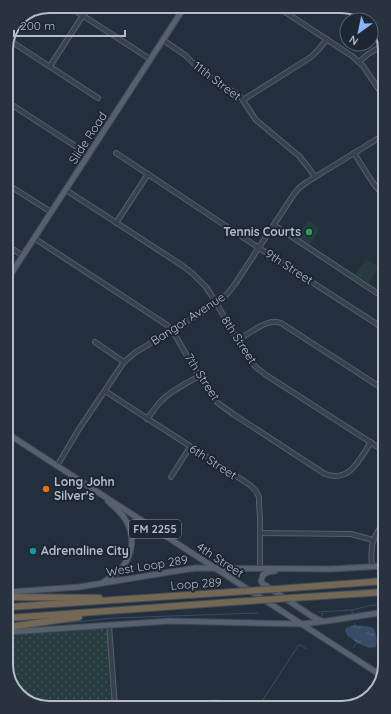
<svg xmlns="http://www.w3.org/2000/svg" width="391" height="714" font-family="Quicksand,sans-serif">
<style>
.grass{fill:url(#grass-dots)}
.pitch{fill:#263c3f}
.water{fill:url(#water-ripples)}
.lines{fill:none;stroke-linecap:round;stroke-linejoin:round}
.stream{stroke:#394c67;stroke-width:1}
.minor-casing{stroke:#565f6c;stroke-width:6}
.major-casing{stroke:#414a57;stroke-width:7}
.highway-casing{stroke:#434c59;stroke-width:8}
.minor{stroke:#38414e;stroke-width:4}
.major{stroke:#56606e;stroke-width:5}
.highway{stroke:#746855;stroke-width:6}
.highway-bridge-casing{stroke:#434c59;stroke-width:8;stroke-linecap:butt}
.highway-bridge{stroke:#746855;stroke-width:6}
.leisure-dot{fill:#2e9e5b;stroke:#1d2633;stroke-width:1.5}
.food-dot{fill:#e8710a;stroke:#1d2633;stroke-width:1.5}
.culture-dot{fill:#0f9aa8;stroke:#1d2633;stroke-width:1.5}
.labels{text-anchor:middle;stroke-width:4;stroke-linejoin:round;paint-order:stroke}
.shield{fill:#1d2633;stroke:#878f9c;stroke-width:1}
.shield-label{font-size:11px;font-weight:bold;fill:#b4bcc9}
.street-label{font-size:12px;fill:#b4bcc9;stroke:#1d2633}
.poi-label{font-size:12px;font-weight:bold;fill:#b4bcc9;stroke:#1d2633;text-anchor:start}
.rim{fill:none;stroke:#b4bcc9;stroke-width:2}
</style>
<defs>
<pattern id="grass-dots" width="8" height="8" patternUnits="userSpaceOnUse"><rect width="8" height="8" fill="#263c3f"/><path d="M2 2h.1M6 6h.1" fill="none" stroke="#435659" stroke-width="1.8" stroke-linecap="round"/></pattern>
<pattern id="water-ripples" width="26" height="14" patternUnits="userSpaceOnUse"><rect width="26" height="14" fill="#394c67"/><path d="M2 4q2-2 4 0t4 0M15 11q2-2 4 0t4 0" fill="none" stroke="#53647b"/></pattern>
</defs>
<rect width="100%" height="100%" fill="#242f3e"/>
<polygon class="grass" points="103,629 105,631 107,634 111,701 40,705 23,699 10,683 9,635"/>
<g class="pitch">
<polygon points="308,220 320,228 310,245 297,237"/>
<polygon points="366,259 379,267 368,283 355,275"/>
</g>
<path class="water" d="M353,625c6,1 15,0 20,3 4,5 4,13 3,19 -7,2 -12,-1 -18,-4l-2,1v-2l-8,-6 -3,-5 1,-3z"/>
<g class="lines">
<g class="stream">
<polyline points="319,612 352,610"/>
<polyline points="352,613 352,610 368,606 385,604"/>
<polyline points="321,617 323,613"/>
<polyline points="65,623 114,618 258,613"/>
<polyline points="354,623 355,625"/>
<polyline points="353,648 356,644"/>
<polyline points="259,706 298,646 301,645 306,649"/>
<polyline points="120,707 216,700 232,702 244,706"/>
</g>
<defs>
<g id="minor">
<polyline points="68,6 150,59"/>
<polyline points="276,6 352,56 363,66 382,94"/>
<polyline points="9,40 98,98"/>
<polyline points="163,40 185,55 201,71 240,96 256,120 299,156 308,167 315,177"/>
<polyline points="359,62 368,54 382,46"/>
<polyline points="50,66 89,6"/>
<polyline points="243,100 311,57 318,50 327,39"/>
<polyline points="6,101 89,155"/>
<polyline points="116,153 259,248 383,328"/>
<polyline points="354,153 373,183 382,194"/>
<polyline points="7,184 51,212"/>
<polyline points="66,190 183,266 192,273 206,287 212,296 250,361 257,368 266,375 384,451"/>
<polyline points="116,223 148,174"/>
<polyline points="274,225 383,297"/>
<path d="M34,238l133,87 5,5 27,46 13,20 6,7 15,11 92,60c25,9 34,-14 46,-32"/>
<polyline points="7,245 23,256"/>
<path d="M238,340c8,-5 24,-17 34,-18 3,-1 6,0 9,1l102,66"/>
<polyline points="95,342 124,362"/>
<polyline points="105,391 250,485 256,491 259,497 259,503 260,517 260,568"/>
<path d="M147,419c5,-6 9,-13 14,-18 10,-11 25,-17 38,-25"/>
<polyline points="57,466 79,429 124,362 136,352 216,304 228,293 235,284 294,194 299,188 307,182 382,136"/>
<polyline points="171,477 190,447"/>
<polyline points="260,533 351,534 373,540"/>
<path d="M372,567c-2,-23 0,-27 12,-46"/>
<polyline points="109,625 115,707"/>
</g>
<g id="major">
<polyline points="7,280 185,6"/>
<polyline points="8,434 382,676"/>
<polyline points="275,571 268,572 263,575 261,581 262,583 310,615 317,619 323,621"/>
<path d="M102,583c6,-4 13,-8 18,-13 13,-14 16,-34 5,-51 -4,-7 -11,-12 -17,-18"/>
<polyline points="9,592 79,587 170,572 196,568 331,569 384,566"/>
<polyline points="9,632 170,621 302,624 327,621 385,612"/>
<polyline points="385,638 383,650 385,660"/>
</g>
<g id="highway">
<polyline points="277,589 384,581"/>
<polyline points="9,597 99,598"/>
<polyline points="291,598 385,592"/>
<polyline points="9,607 233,592"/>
<polyline points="9,618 247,601"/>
<polyline points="9,627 79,617"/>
</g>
</defs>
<use href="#minor" class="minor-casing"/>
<use href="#major" class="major-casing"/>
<use href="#highway" class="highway-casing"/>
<use href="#minor" class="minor"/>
<use href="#major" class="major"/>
<use href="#highway" class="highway"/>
<defs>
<g id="highway-bridge">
<polyline points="233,592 277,589"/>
<polyline points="247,601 291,598"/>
</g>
</defs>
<use href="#highway-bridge" class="highway-bridge-casing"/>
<use href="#highway-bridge" class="highway-bridge"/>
</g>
<circle class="leisure-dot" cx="309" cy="232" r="4"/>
<circle class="food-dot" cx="46" cy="489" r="4"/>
<circle class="culture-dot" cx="33" cy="551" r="4"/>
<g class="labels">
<rect class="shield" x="129" y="520" width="52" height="18" rx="3"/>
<g class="shield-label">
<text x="155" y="533">FM 2255</text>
</g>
<g class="street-label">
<text transform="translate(217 81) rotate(37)" y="4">11th Street</text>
<text transform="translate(88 138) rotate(-57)" y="4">Slide Road</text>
<text transform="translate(289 267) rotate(33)" y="4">9th Street</text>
<text transform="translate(188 319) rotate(-33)" y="4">Bangor Avenue</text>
<text transform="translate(239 340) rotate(57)" y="4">8th Street</text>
<text transform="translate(202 377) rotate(57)" y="4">7th Street</text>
<text transform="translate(213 462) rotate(33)" y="4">6th Street</text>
<text transform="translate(220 560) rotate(33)" y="4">4th Street</text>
<text transform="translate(147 566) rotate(-9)" y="4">West Loop 289</text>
<text transform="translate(196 584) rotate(-4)" y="4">Loop 289</text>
</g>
<g class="poi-label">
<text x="301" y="236" text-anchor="end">Tennis Courts</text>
<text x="54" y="486">Long John<tspan x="54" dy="14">Silver's</tspan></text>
<text x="41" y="555">Adrenaline City</text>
</g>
</g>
<path d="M0 0H391V714H0ZM49 13H342A36 36 0 0 1 378 49V665A36 36 0 0 1 342 701H49A36 36 0 0 1 13 665V49A36 36 0 0 1 49 13Z" fill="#29323f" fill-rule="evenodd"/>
<path class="rim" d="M49 13H342A36 36 0 0 1 378 49V665A36 36 0 0 1 342 701H49A36 36 0 0 1 13 665V49A36 36 0 0 1 49 13Z"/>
<g transform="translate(359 32) rotate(213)"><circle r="19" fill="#1d2633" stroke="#59626f"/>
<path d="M0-3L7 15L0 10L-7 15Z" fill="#8ab4f8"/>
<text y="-6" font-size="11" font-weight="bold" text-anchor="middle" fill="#b4bcc9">N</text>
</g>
<path d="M14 30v6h111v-6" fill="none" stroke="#b4bcc9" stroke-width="2"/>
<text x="20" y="30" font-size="12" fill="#b4bcc9" stroke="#1d2633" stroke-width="3" paint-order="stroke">200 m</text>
</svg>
